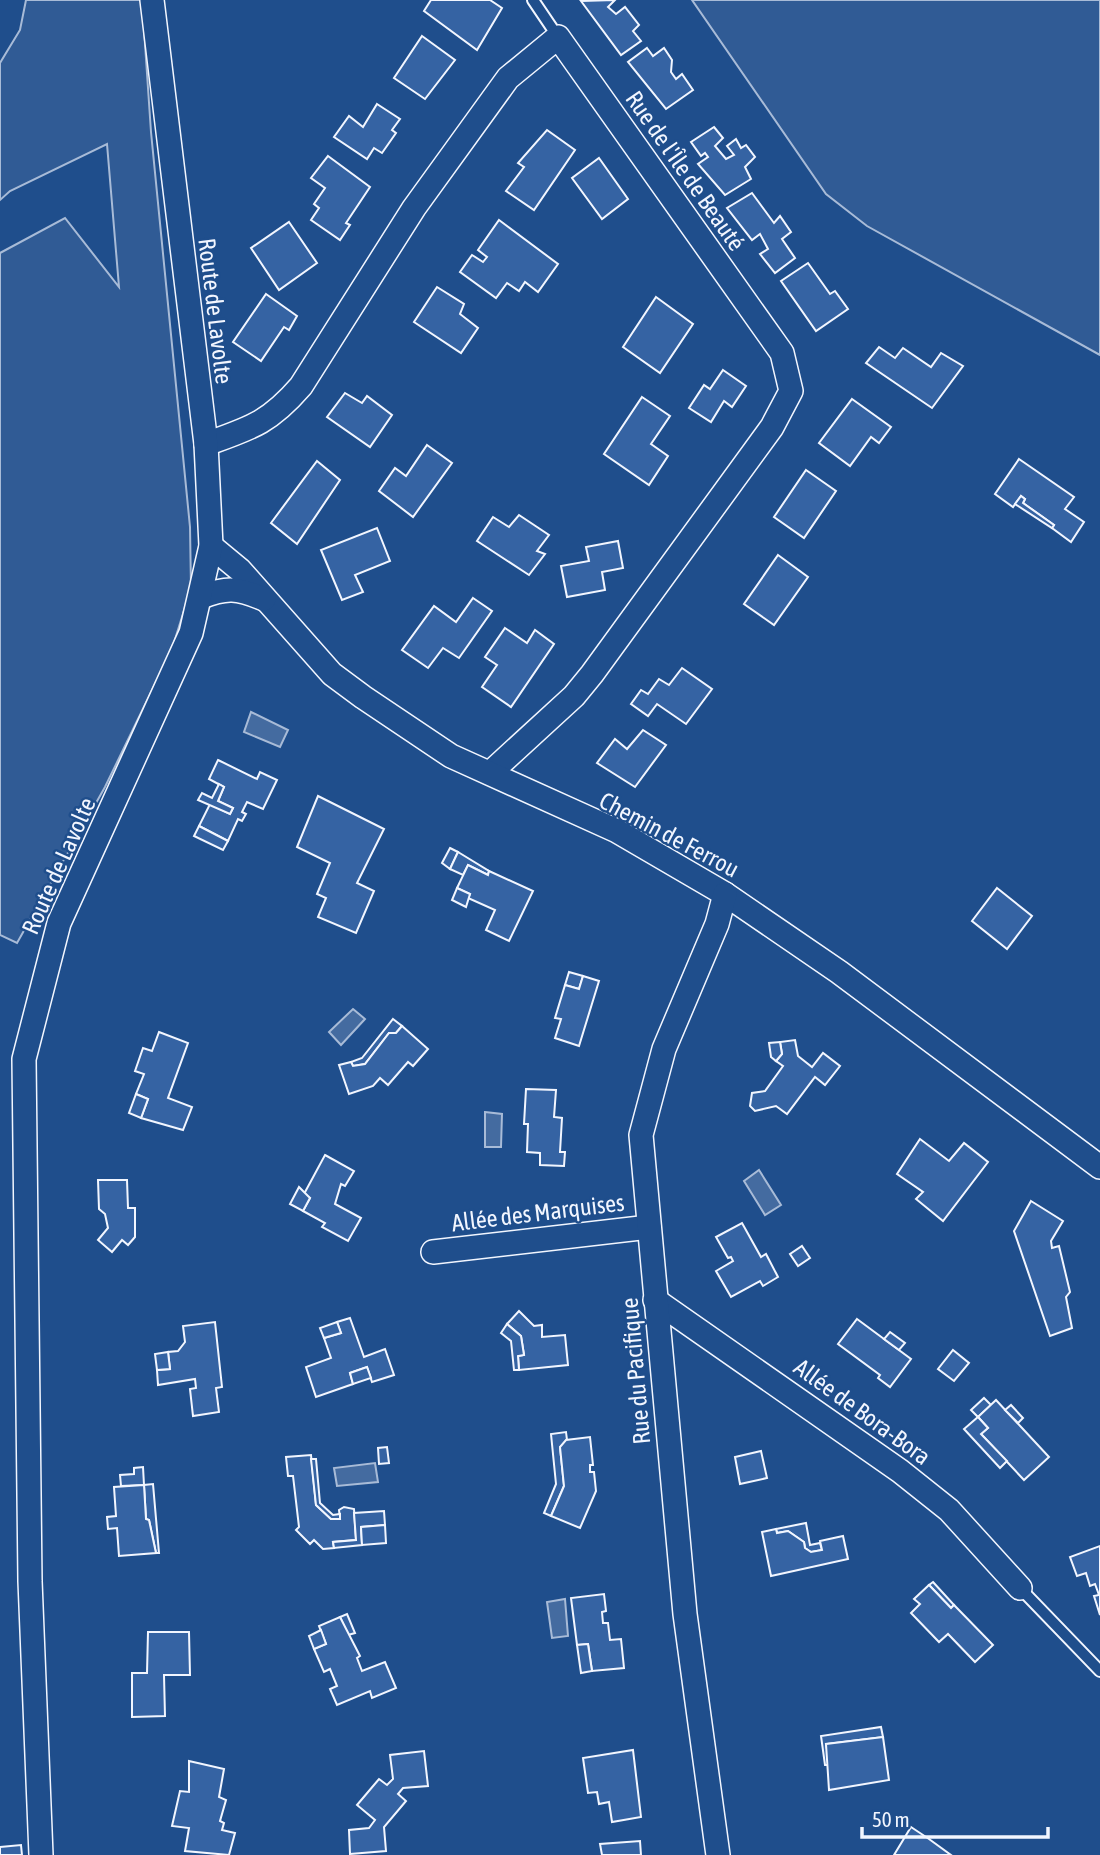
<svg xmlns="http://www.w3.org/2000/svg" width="1100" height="1855" font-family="'Asap Condensed',sans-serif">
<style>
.built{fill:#305b95;stroke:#a8bbd7;stroke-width:2}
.water{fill:#446ba0;stroke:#a8bbd7;stroke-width:2}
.building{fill:#3563a3;stroke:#f2f6ff;stroke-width:2}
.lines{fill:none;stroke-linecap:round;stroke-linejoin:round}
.service-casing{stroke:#f2f6ff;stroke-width:14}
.minor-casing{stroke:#f2f6ff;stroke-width:26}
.service{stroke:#1f4e8c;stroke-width:10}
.minor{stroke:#1f4e8c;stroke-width:23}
.labels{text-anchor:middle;stroke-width:5;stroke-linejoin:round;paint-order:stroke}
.street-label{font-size:24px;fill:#f2f6ff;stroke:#1f4e8c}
</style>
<rect width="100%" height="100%" fill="#1f4e8c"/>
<g class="built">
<polygon points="26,0 142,0 151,132 190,527 191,588 172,649 105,787 17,943 0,935 0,253 65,218 119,287 107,144 10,191 0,200 0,63 20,30"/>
<polygon points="692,0 1100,0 1100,355 867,226 826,194"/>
</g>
<g class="water">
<polygon points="251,712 288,730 280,747 244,732"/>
<polygon points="353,1009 365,1019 341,1045 329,1032"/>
<polygon points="485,1112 502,1114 501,1147 485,1147"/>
<polygon points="759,1170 781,1205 765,1215 744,1181"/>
<polygon points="375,1463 378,1482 337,1486 334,1468"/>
<polygon points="565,1599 568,1636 552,1638 547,1602"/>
</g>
<g class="building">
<polygon points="431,0 490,0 502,8 477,50 424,11"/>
<polygon points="615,0 608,7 616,14 625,7 639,25 633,31 641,41 621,55 581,1"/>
<polygon points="422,36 455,60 425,99 394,78"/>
<polygon points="647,48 653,56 664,48 672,60 671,72 676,79 682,74 693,90 666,109 628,62"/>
<polygon points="377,104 400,119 392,130 396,133 382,153 374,148 367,159 334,137 349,116 363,127"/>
<polygon points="714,127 723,138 715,146 726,159 734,155 727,146 736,139 741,148 746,145 755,157 745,167 751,179 725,195 698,164 708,157 705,153 701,156 691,142"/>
<polygon points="547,130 575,150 534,210 506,191 524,167 518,163"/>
<polygon points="328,156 370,187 346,223 350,225 340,240 311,220 319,208 314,204 325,188 311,178"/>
<polygon points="599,158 628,199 602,219 572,178"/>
<polygon points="752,193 774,223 780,216 791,232 782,239 795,258 775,273 760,254 768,249 760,234 752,240 727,208"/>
<polygon points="499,220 558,264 538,292 525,282 519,291 507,283 496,298 460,272 472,255 483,262 487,257 478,250"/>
<polygon points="289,222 317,263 279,290 251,248"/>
<polygon points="808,263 830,294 835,291 848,309 816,331 781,281"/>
<polygon points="437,287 464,304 460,314 478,328 461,353 414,322"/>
<polygon points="266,294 297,316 289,330 284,327 261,361 233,342"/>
<polygon points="656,297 693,324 660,373 623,347"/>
<polygon points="879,347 895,358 903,348 931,367 941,353 963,366 932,408 866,363"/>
<polygon points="723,370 746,386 732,407 724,401 711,422 689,408 704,385 710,389"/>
<polygon points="345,393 362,403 367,396 392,415 370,447 327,417"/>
<polygon points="642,397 670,416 651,444 668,456 649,485 604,454"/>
<polygon points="852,399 891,427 879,443 871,437 850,466 819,443"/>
<polygon points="427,445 452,463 413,517 379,491 395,468 406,476"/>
<polygon points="1019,459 1074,497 1065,509 1084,522 1071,542 1052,528 1054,525 1023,503 1025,499 1021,496 1013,507 995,494"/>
<polygon points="317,461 340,480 297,544 271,523"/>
<polygon points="806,470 836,491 804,538 774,517"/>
<polygon points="1021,496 1025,499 1023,503 1054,525 1052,528 1015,504"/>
<polygon points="519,515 549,535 537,551 545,554 529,575 477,541 493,517 509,527"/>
<polygon points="377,528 390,561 355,575 363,592 342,600 321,550"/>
<polygon points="618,541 623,568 602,572 605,590 567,597 561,566 589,561 586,547"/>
<polygon points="778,555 808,577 774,625 744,604"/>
<polygon points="473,598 492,611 459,658 443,648 428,668 402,650 434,606 456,622"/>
<polygon points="505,628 527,643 535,630 554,644 511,707 482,687 497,665 485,657"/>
<polygon points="682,668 712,689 686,724 657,704 648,716 631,704 641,690 648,694 659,679 669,685"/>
<polygon points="643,730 666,745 635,787 597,763 615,739 627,749"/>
<polygon points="218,760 257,779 260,772 277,780 263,809 247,802 242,812 246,814 242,821 238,819 228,841 199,826 210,804 230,814 233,808 218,801 224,787 209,779"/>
<polygon points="219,784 224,787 218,801 233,808 230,814 198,800 202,793 212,798"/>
<polygon points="318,796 384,829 357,883 374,891 356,933 318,917 326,898 317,894 330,863 297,847"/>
<polygon points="199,826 228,841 223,850 194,836"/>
<polygon points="450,848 458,852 450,869 442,863"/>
<polygon points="458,852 489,871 488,875 468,865 463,875 450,869"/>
<polygon points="468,865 488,875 489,871 533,891 509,941 486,930 495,910 468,898 470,894 457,888"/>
<polygon points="457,888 470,894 466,907 452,900"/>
<polygon points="997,888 1032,916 1007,949 972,921"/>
<polygon points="569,972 583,976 579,989 565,985"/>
<polygon points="583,976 599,981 579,1046 555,1038 561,1019 555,1018 565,985 579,989"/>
<polygon points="393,1019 402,1026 396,1033 389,1033 365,1064 353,1066 351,1062 362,1058"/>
<polygon points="402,1026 428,1049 413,1066 408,1062 388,1085 380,1078 373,1086 349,1094 339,1065 351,1062 353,1066 365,1064 389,1033 396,1033"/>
<polygon points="159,1032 188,1043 168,1098 192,1107 183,1130 141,1118 148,1099 136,1094 144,1074 135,1071 143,1048 152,1051"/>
<polygon points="795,1040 798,1056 812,1067 823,1053 840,1066 825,1085 815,1077 787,1114 776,1106 755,1111 750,1106 752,1093 765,1091 783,1066 776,1061 782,1054 780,1042"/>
<polygon points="780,1042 782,1054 776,1061 771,1057 769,1043"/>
<polygon points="526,1089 556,1090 554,1117 562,1118 560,1152 565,1152 564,1166 540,1165 540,1153 527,1152 528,1124 524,1124"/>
<polygon points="136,1094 148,1099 141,1118 129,1113"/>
<polygon points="920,1139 949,1161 964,1143 988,1162 943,1221 916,1199 923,1192 897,1174"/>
<polygon points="325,1155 354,1171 345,1186 341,1184 335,1204 361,1218 348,1241 322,1227 325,1223 303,1211 310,1198 304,1194"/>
<polygon points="98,1180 127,1180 128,1208 135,1208 135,1237 128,1245 122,1240 112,1252 98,1240 108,1228 105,1214 99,1209"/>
<polygon points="299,1187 310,1198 303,1211 290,1204"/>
<polygon points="1031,1201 1063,1221 1051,1241 1052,1248 1059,1246 1070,1292 1066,1297 1072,1328 1050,1336 1014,1231"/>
<polygon points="742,1223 761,1257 766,1254 778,1277 763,1286 760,1281 731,1297 716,1271 733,1261 731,1257 728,1258 716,1237"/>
<polygon points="802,1246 810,1258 798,1266 790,1254"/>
<polygon points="519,1311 534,1326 542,1325 542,1337 565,1335 568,1365 519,1370 518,1356 524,1355 521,1336 507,1324"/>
<polygon points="350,1318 364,1357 385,1349 394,1375 372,1382 367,1367 350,1373 353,1384 316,1397 306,1367 331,1358 324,1338 341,1333 337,1322"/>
<polygon points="857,1319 911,1359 890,1387 878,1378 880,1375 838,1344"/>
<polygon points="215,1322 222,1387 216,1388 219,1412 193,1416 190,1389 196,1388 195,1379 158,1385 157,1370 170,1369 168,1352 178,1351 185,1342 183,1326"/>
<polygon points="337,1322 341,1333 324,1338 320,1328"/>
<polygon points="507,1324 521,1336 524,1355 518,1356 519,1370 514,1370 511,1341 501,1333"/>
<polygon points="890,1332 905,1343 899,1350 884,1339"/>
<polygon points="953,1350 969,1363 954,1381 938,1369"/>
<polygon points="168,1352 170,1369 157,1370 155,1354"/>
<polygon points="367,1367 371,1378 353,1384 350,1373"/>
<polygon points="984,1398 991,1405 978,1417 971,1410"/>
<polygon points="996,1400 1049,1457 1024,1480 981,1434 988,1428 978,1417"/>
<polygon points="1011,1405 1023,1418 1018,1423 1005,1410"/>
<polygon points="978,1417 988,1428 981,1434 1007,1461 1000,1468 964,1429"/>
<polygon points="566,1432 567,1440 560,1447 564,1486 551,1516 544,1513 556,1484 551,1434"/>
<polygon points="590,1437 593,1465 590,1465 590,1472 594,1472 596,1491 580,1528 551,1516 564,1486 560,1447 566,1440"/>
<polygon points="387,1447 389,1463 379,1464 378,1448"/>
<polygon points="761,1451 767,1478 740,1484 735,1457"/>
<polygon points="311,1455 316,1505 331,1519 340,1519 339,1510 344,1507 354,1509 356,1540 333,1542 334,1548 323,1549 314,1540 310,1544 296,1530 299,1527 293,1476 288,1476 286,1457"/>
<polygon points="311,1459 316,1459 320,1503 333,1515 340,1514 340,1519 331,1519 316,1505"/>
<polygon points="143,1467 144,1485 121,1486 120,1475 134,1474 134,1468"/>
<polygon points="153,1484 159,1553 156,1553 149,1520 146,1519 144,1485"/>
<polygon points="144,1485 146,1519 149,1520 156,1553 119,1556 117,1528 108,1529 107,1517 116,1516 114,1487"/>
<polygon points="384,1511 385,1525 361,1527 362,1545 334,1548 333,1542 356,1540 354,1513"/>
<polygon points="806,1523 810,1545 820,1543 822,1550 811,1552 805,1548 804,1542 788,1531 777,1533 776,1529"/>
<polygon points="385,1525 386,1543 362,1545 361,1527"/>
<polygon points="776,1529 777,1533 788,1531 804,1542 805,1548 811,1552 822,1550 820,1541 843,1536 848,1559 771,1576 762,1532"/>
<polygon points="1100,1546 1100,1615 1094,1596 1099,1595 1095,1584 1090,1586 1086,1573 1077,1576 1070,1557"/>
<polygon points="933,1582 954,1605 951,1608 929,1585"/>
<polygon points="929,1585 951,1608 954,1605 993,1645 975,1662 948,1634 939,1642 911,1613 920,1604 914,1599"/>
<polygon points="604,1594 606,1611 602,1612 603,1623 608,1623 610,1640 621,1639 624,1668 592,1671 588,1644 577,1645 571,1598"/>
<polygon points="347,1614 355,1633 348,1635 340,1617"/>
<polygon points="340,1617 360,1656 357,1658 362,1671 385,1662 396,1688 372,1698 370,1691 337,1705 330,1689 337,1686 330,1669 324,1672 314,1649 326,1644 319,1626"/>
<polygon points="321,1630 326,1644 314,1649 309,1636"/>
<polygon points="148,1632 189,1632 190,1675 164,1675 165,1716 132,1717 132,1673 147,1673"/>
<polygon points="588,1644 592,1671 581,1673 577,1645"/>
<polygon points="881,1727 883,1737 826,1744 830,1765 825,1765 821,1736"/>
<polygon points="883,1737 889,1780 829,1790 826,1744"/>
<polygon points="633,1750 641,1817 612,1822 609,1802 599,1804 597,1792 588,1793 583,1758"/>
<polygon points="424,1751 428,1786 403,1788 398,1794 406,1801 384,1827 386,1851 350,1854 349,1830 369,1828 375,1820 357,1805 379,1779 387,1785 393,1779 390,1755"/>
<polygon points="189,1761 224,1769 219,1797 226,1800 220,1821 224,1823 222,1830 235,1833 229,1855 185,1851 189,1828 172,1826 180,1791 189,1792"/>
<polygon points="911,1827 929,1839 951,1855 894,1855"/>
<polygon points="640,1841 641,1855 602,1855 600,1844"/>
<polygon points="21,1845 22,1855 0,1855 0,1847"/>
</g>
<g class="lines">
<defs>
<g id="service">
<polyline points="533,0 558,37"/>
<polyline points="1020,1588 1100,1671"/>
</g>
<g id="minor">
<path d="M206,444c45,-16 63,-21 95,-58l113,-178 94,-130 50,-41 224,316 9,38 -19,36 -180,247 -18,22 -84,77"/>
<polyline points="211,546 240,570 332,674 363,697 451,756 617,831 725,894 839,972 1100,1167"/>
<path d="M201,597c26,-10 36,-9 63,2"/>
<polyline points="433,1252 649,1227"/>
<polyline points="655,1300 900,1471 949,1510 1020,1588"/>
<polyline points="41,1855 30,1581 24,1059 59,923 191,633 211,546 206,444 152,0"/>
<polyline points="718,1855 685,1614 641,1135 664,1049 717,924 725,894"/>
</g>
</defs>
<use href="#service" class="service-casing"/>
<use href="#minor" class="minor-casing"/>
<use href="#service" class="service"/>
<use href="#minor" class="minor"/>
</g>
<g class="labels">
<g class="street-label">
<text transform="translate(685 171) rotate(55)" y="8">Rue de l'Île de Beauté</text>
<text transform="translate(215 311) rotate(83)" y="8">Route de Lavolte</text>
<text transform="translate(669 835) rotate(28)" y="8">Chemin de Ferrou</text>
<text transform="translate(59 866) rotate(-66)" y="8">Route de Lavolte</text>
<text transform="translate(538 1213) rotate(-7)" y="8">Allée des Marquises</text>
<text transform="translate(636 1371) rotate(-95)" y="8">Rue du Pacifique</text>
<text transform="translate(862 1412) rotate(36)" y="8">Allée de Bora-Bora</text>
</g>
</g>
<path d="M862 1827v10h186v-10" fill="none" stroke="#f2f6ff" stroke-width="3.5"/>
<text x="872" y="1827" font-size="21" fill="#f2f6ff" stroke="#1f4e8c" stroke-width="5" paint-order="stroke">50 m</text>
</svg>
